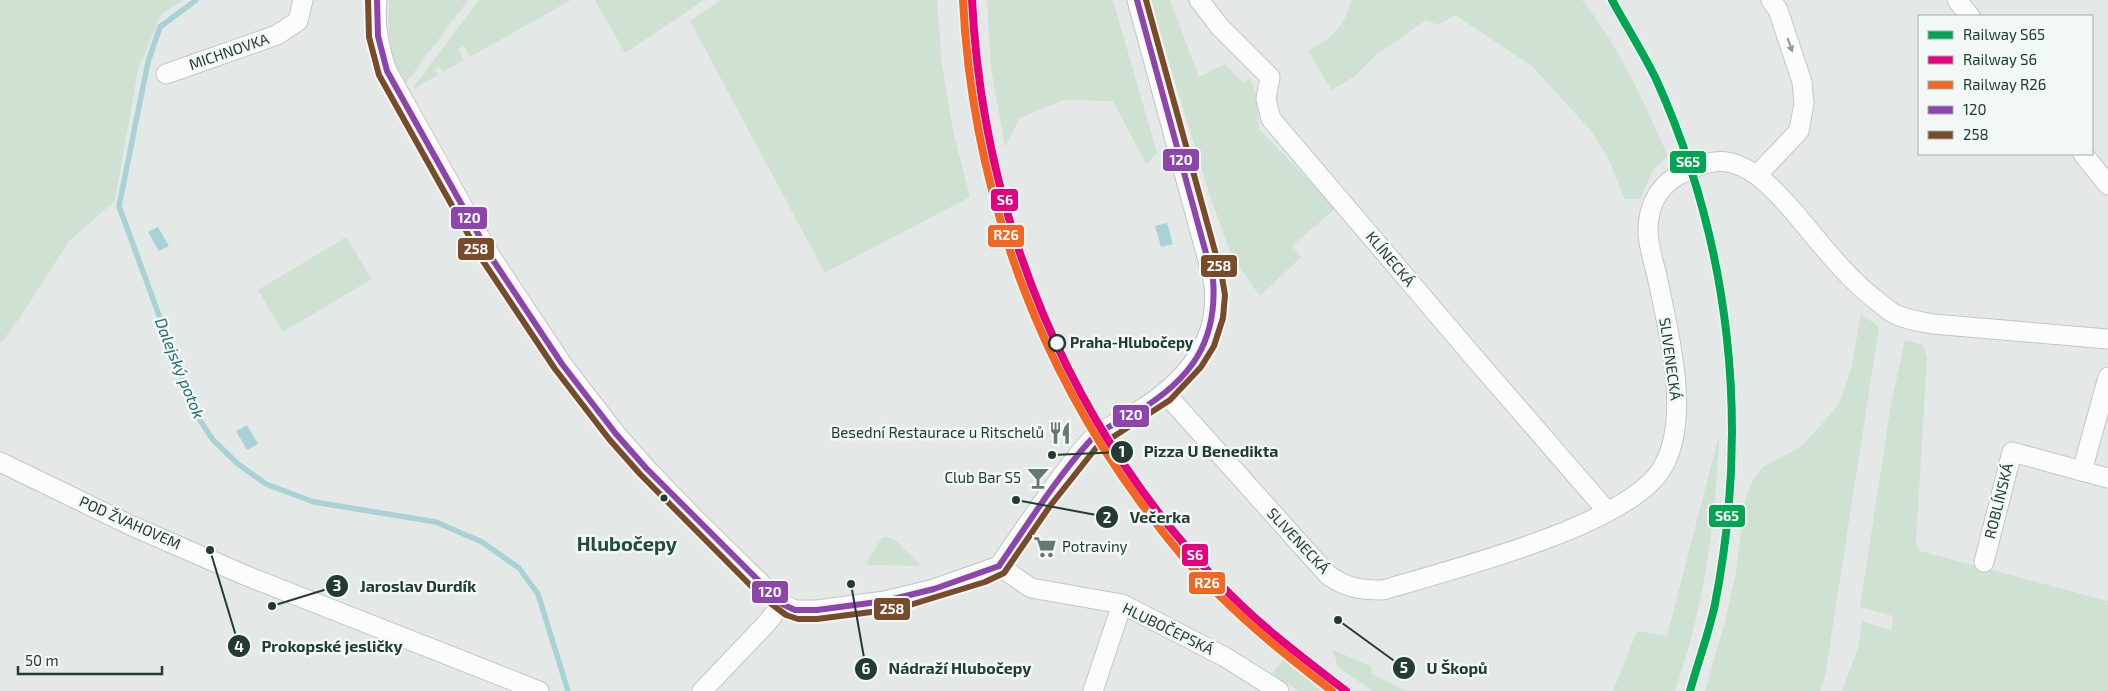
<svg xmlns="http://www.w3.org/2000/svg" width="2108" height="691" font-family="'Exo 2',sans-serif">
<style>
.green{fill:#cfe1d3}
.water{fill:#a8d2d5}
.lines{fill:none;stroke-linecap:round;stroke-linejoin:round}
.stream{stroke:#a8d2d5;stroke-width:5.5}
.minor-casing{stroke:#c1c6c4;stroke-width:21}
.minor{stroke:#fbfcfb;stroke-width:19}
.bus-1-casing{stroke:#f2f8f5;stroke-width:10}
.bus-2-casing{stroke:#f2f8f5;stroke-width:10}
.bus-1{stroke:#8e44ad;stroke-width:6}
.bus-2{stroke:#7a4b2a;stroke-width:6}
.rail-1-casing{stroke:#f2f8f5;stroke-width:11}
.rail-2-casing{stroke:#f2f8f5;stroke-width:11}
.rail-3-casing{stroke:#f2f8f5;stroke-width:11}
.rail-1{stroke:#00a651;stroke-width:8}
.rail-2{stroke:#e5007d;stroke-width:8}
.rail-3{stroke:#f26522;stroke-width:8}
.oneway{fill:#8f9c97}
.stop-dot{fill:#f2f8f5;stroke:#233b33;stroke-width:2.5}
.bus-dot{fill:#233b33;stroke:#f2f8f5;stroke-width:2}
.labels{text-anchor:middle;stroke-width:5;stroke-linejoin:round;paint-order:stroke}
.street-label{font-size:15px;fill:#233b33;stroke:#f2f8f5}
.stop-label{font-size:15px;font-weight:bold;fill:#233b33;stroke:#f2f8f5;text-anchor:start}
.poi-label{font-size:15px;fill:#233b33;stroke:#f2f8f5;text-anchor:end}
.water-label{font-size:16px;font-style:italic;fill:#226c73;stroke:#f2f8f5}
.district-label{font-size:20px;font-weight:bold;fill:#214c3e;stroke:#f2f8f5}
.leader{fill:none;stroke:#233b33;stroke-width:2}
.callout-dot{fill:#233b33;stroke:#f2f8f5;stroke-width:2}
.mark-label{font-size:15px;text-anchor:middle;font-weight:bold;fill:#fff}
.callout-label{font-size:16px;text-anchor:middle;font-weight:bold;fill:#233b33;stroke:#f2f8f5;stroke-width:5;stroke-linejoin:round;paint-order:stroke}
.line-badge{stroke:#f2f8f5;stroke-width:2}
.badge-label{font-size:14px;text-anchor:middle;font-weight:bold;fill:#fff}
</style>
<rect width="100%" height="100%" fill="#e4e9e7"/>
<g class="green">
<polygon points="0,0 183,0 161,15 138,69 115,201 69,241 21,316 0,344"/>
<path d="M389,0h79l-63,84c-17,-24 -17,-56 -16,-84z"/>
<polygon points="479,0 571,0 470,57 464,46 458,49 464,60 443,72 440,67 435,70 438,75 414,89 414,86"/>
<polygon points="595,0 704,0 625,53"/>
<polygon points="721,0 937,0 942,65 954,135 970,197 825,273 690,21"/>
<polygon points="987,0 1113,0 1157,153 1146,164 1113,101 1064,100 1020,118 1005,147 991,68"/>
<polygon points="1150,0 1170,0 1199,77 1225,64 1243,83 1250,78 1257,96 1259,129 1336,208 1292,246 1301,257 1260,296 1232,257 1209,193"/>
<path d="M1351,0h231c37,46 62,102 86,156l-15,14 -13,29h-15l-18,-43 -15,-24 -59,-65 -78,-52 -17,10 -12,-5 -51,36 -20,20 -23,14 -13,-20 -11,-20c23,-10 38,-25 43,-50z"/>
<polygon points="346,237 372,279 283,332 258,290"/>
<polygon points="1861,314 1879,327 1825,677 1820,691 1705,691 1725,622 1736,572 1745,500 1753,480 1763,467 1802,446 1839,404 1851,369"/>
<polygon points="1905,340 1923,345 1927,357 1916,542 1920,551 2108,601 2108,691 1842,691 1858,648 1862,621 1891,630 1893,616 1860,607 1891,404"/>
<path d="M1719,435c-3,87 -15,172 -44,256h-62l24,-60 30,5z"/>
<polygon points="886,537 894,539 920,564 919,566 868,565 867,561 882,538"/>
<polygon points="1333,650 1371,666 1372,674 1406,691 1373,691 1338,667"/>
<polygon points="1283,660 1320,690 1322,691 1299,691 1272,674"/>
</g>
<g class="water">
<polygon points="1167,223 1173,244 1161,247 1155,226"/>
<polygon points="158,227 169,246 159,251 148,232"/>
<polygon points="247,425 258,444 247,450 236,431"/>
</g>
<g class="lines">
<polyline class="stream" points="196,0 160,27 148,62 119,206 194,411 213,440 238,464 266,484 314,502 436,522 482,542 519,568 538,594 568,691"/>
<defs>
<g id="minor">
<path d="M377,0c-3,25 2,48 10,71l104,186 71,107 54,70 30,34 48,50 88,86 13,6h22l68,-9 49,-12 65,-23"/>
<polyline points="1199,0 1220,27 1270,77 1266,99 1271,119 1472,355 1607,511"/>
<polyline points="1957,0 1970,16"/>
<polyline points="166,74 277,35 298,21 303,0"/>
<polyline points="2083,154 2108,185"/>
<polyline points="1758,174 1799,131 1804,103 1802,82 1778,10 1771,0"/>
<polyline points="2108,377 2082,471 2108,478"/>
<path d="M1165,393l163,182c18,13 33,15 55,15 66,-20 241,-63 278,-120 32,-50 7,-139 -4,-194 -3,-13 -8,-28 -9,-42 -1,-29 12,-52 39,-63 15,-7 28,-12 45,-8 27,8 44,29 62,49 27,32 53,67 87,92 5,4 10,9 16,11 11,5 24,7 36,9l175,15"/>
<polyline points="0,462 132,526 247,576 539,691"/>
<polyline points="1984,562 2012,452 2082,471"/>
<path d="M999,566c29,-42 57,-85 90,-124 12,-13 33,-21 48,-30 49,-30 86,-73 76,-133l-76,-279"/>
<polyline points="999,566 1031,588 1122,604 1225,657 1279,691"/>
<polyline points="702,691 766,624 782,604"/>
<polyline points="1093,691 1122,604"/>
</g>
</defs>
<use href="#minor" class="minor-casing"/>
<use href="#minor" class="minor"/>
<defs>
<g id="bus-1">
<polyline points="377,0 378,36 387,71 491,257 562,364 616,434 646,468 782,604 795,610 817,610 885,601 934,589 999,566"/>
<path d="M999,566c29,-42 56,-86 89,-123 13,-15 33,-21 49,-31 53,-32 81,-69 76,-133l-76,-279"/>
</g>
<polyline id="bus-2" points="368,0 369,37 379,75 483,261 555,369 609,439 640,474 761,596 786,615 798,619 817,619 887,610 913,604 985,582 1004,573 1050,506 1096,448 1170,400 1201,367 1214,346 1223,318 1225,295 1222,277 1146,0"/>
</defs>
<use href="#bus-1" class="bus-1-casing"/>
<use href="#bus-2" class="bus-2-casing"/>
<use href="#bus-1" class="bus-1"/>
<use href="#bus-2" class="bus-2"/>
<defs>
<path id="rail-1" d="M1612,0c14,26 31,52 44,79 75,166 94,346 59,525 -6,29 -17,58 -25,87"/>
<path id="rail-2" d="M972,0c11,219 97,427 249,585 38,40 82,73 125,106"/>
<path id="rail-3" d="M963,0c9,182 70,357 178,503 23,32 48,63 76,90 36,36 75,67 115,98"/>
</defs>
<use href="#rail-1" class="rail-1-casing"/>
<use href="#rail-2" class="rail-2-casing"/>
<use href="#rail-3" class="rail-3-casing"/>
<use href="#rail-1" class="rail-1"/>
<use href="#rail-2" class="rail-2"/>
<use href="#rail-3" class="rail-3"/>
</g>
<defs><path id="oneway-solid" d="M-6-.8H1V-3.2L6.5 0L1 3.2V.8H-6Z" transform="scale(1.25)"/></defs>
<use class="oneway" href="#oneway-solid" transform="translate(1790 45) rotate(71)"/>
<defs>
<symbol id="restaurant-bare" viewBox="-9 -9 18 18"><path d="M-5-6h1v4h1v-4h1v4h1v-4h1v5L-1.5 .5V6h-2V.5L-5-1ZM5-6V6H3V1.5H1.5Q1.5-4 5-6Z" fill="#677872" stroke="#f2f8f5" stroke-width="2.5" paint-order="stroke"/></symbol>
<symbol id="bar-bare" viewBox="-9 -9 18 18"><path d="M-6-5H6L.8 .8V4.5H3.5V6h-7V4.5H-.8V.8Z" fill="#677872" stroke="#f2f8f5" stroke-width="2.5" paint-order="stroke"/></symbol>
<symbol id="supermarket-bare" viewBox="-9 -9 18 18"><path d="M-6-5.5h2.5l.6 2H6L4.5 2H-2.5L-4.4-4H-6ZM-1.5 3.2a1.3 1.3 0 1 0 .1 0ZM3 3.2a1.3 1.3 0 1 0 .1 0Z" fill="#677872" stroke="#f2f8f5" stroke-width="2.5" paint-order="stroke"/></symbol>
</defs>
<g fill-rule="evenodd">
<use href="#restaurant-bare" x="1044" y="417" width="32" height="32"/>
<use href="#bar-bare" x="1022" y="462" width="32" height="32"/>
<use href="#supermarket-bare" x="1029" y="531" width="32" height="32"/>
</g>
<circle class="stop-dot" cx="1057" cy="343" r="8"/>
<circle class="bus-dot" cx="664" cy="498" r="4.5"/>
<g class="labels">
<g class="street-label">
<text transform="translate(229 52) rotate(-19)" y="5">MICHNOVKA</text>
<text transform="translate(1390 259) rotate(50)" y="5">KLÍNECKÁ</text>
<text transform="translate(1670 359) rotate(82)" y="5">SLIVENECKÁ</text>
<text transform="translate(1999 501) rotate(-76)" y="5">ROBLÍNSKÁ</text>
<text transform="translate(130 523) rotate(24)" y="5">POD ŽVAHOVEM</text>
<text transform="translate(1298 541) rotate(47)" y="5">SLIVENECKÁ</text>
<text transform="translate(1168 629) rotate(26)" y="5">HLUBOČEPSKÁ</text>
</g>
<g class="stop-label">
<text x="1070" y="348">Praha-Hlubočepy</text>
</g>
<g class="poi-label">
<text x="1044" y="438">Besední Restaurace u Ritschelů</text>
<text x="1021" y="483">Club Bar S5</text>
<text x="1062" y="552" text-anchor="start">Potraviny</text>
</g>
<g class="water-label">
<text transform="translate(180 368) rotate(68)" y="6">Dalejský potok</text>
</g>
<g class="district-label">
<text x="627" y="551">Hlubočepy</text>
</g>
</g>
<path class="leader" d="M1052 455L1122 452M1016 500L1107 517M272 606L337 586M210 550L239 646M1338 620L1404 668M851 584L866 669"/>
<g class="callout-dot">
<circle cx="1052" cy="455" r="5"/>
<circle cx="1016" cy="500" r="5"/>
<circle cx="272" cy="606" r="5"/>
<circle cx="210" cy="550" r="5"/>
<circle cx="1338" cy="620" r="5"/>
<circle cx="851" cy="584" r="5"/>
<circle cx="1122" cy="452" r="12"/>
<circle cx="1107" cy="517" r="12"/>
<circle cx="337" cy="586" r="12"/>
<circle cx="239" cy="646" r="12"/>
<circle cx="1404" cy="668" r="12"/>
<circle cx="866" cy="669" r="12"/>
</g>
<g class="mark-label">
<text x="1122" y="457">1</text>
<text x="1107" y="523">2</text>
<text x="337" y="591">3</text>
<text x="239" y="652">4</text>
<text x="1404" y="673">5</text>
<text x="866" y="674">6</text>
</g>
<g class="callout-label">
<text x="1211" y="457">Pizza U Benedikta</text>
<text x="1160" y="523">Večerka</text>
<text x="418" y="592">Jaroslav Durdík</text>
<text x="332" y="652">Prokopské jesličky</text>
<text x="1457" y="674">U Škopů</text>
<text x="960" y="674">Nádraží Hlubočepy</text>
</g>
<g class="line-badge">
<rect x="1162" y="148" width="38" height="24" rx="5" fill="#8e44ad"/>
<rect x="1669" y="150" width="38" height="24" rx="5" fill="#00a651"/>
<rect x="990" y="188" width="29" height="24" rx="5" fill="#e5007d"/>
<rect x="450" y="206" width="38" height="24" rx="5" fill="#8e44ad"/>
<rect x="987" y="224" width="38" height="24" rx="5" fill="#f26522"/>
<rect x="457" y="237" width="38" height="24" rx="5" fill="#7a4b2a"/>
<rect x="1200" y="254" width="38" height="24" rx="5" fill="#7a4b2a"/>
<rect x="1112" y="404" width="38" height="24" rx="5" fill="#8e44ad"/>
<rect x="1708" y="504" width="38" height="24" rx="5" fill="#00a651"/>
<rect x="1181" y="543" width="28" height="24" rx="5" fill="#e5007d"/>
<rect x="1188" y="571" width="38" height="24" rx="5" fill="#f26522"/>
<rect x="751" y="580" width="38" height="24" rx="5" fill="#8e44ad"/>
<rect x="873" y="597" width="38" height="24" rx="5" fill="#7a4b2a"/>
</g>
<g class="badge-label">
<text x="1181" y="165">120</text>
<text x="1688" y="167">S65</text>
<text x="1005" y="205">S6</text>
<text x="469" y="223">120</text>
<text x="1006" y="240">R26</text>
<text x="476" y="254">258</text>
<text x="1219" y="271">258</text>
<text x="1131" y="420">120</text>
<text x="1727" y="521">S65</text>
<text x="1195" y="560">S6</text>
<text x="1207" y="588">R26</text>
<text x="770" y="597">120</text>
<text x="892" y="614">258</text>
</g>
<rect x="1918" y="15" width="175" height="140" fill="#f2f8f5" stroke="#9faca7"/>
<rect x="1928" y="31" width="25" height="8" fill="#00a651" stroke="#9faca7"/>
<text x="1963" y="40" font-size="15" fill="#233b33">Railway S65</text>
<rect x="1928" y="56" width="25" height="8" fill="#e5007d" stroke="#9faca7"/>
<text x="1963" y="65" font-size="15" fill="#233b33">Railway S6</text>
<rect x="1928" y="81" width="25" height="8" fill="#f26522" stroke="#9faca7"/>
<text x="1963" y="90" font-size="15" fill="#233b33">Railway R26</text>
<rect x="1928" y="106" width="25" height="8" fill="#8e44ad" stroke="#9faca7"/>
<text x="1963" y="115" font-size="15" fill="#233b33">120</text>
<rect x="1928" y="131" width="25" height="8" fill="#7a4b2a" stroke="#9faca7"/>
<text x="1963" y="140" font-size="15" fill="#233b33">258</text>
<path d="M18 666v8h144v-8" fill="none" stroke="#233b33" stroke-width="2.5"/>
<text x="25" y="666" font-size="15" fill="#233b33" stroke="#f2f8f5" stroke-width="4" paint-order="stroke">50 m</text>
</svg>
